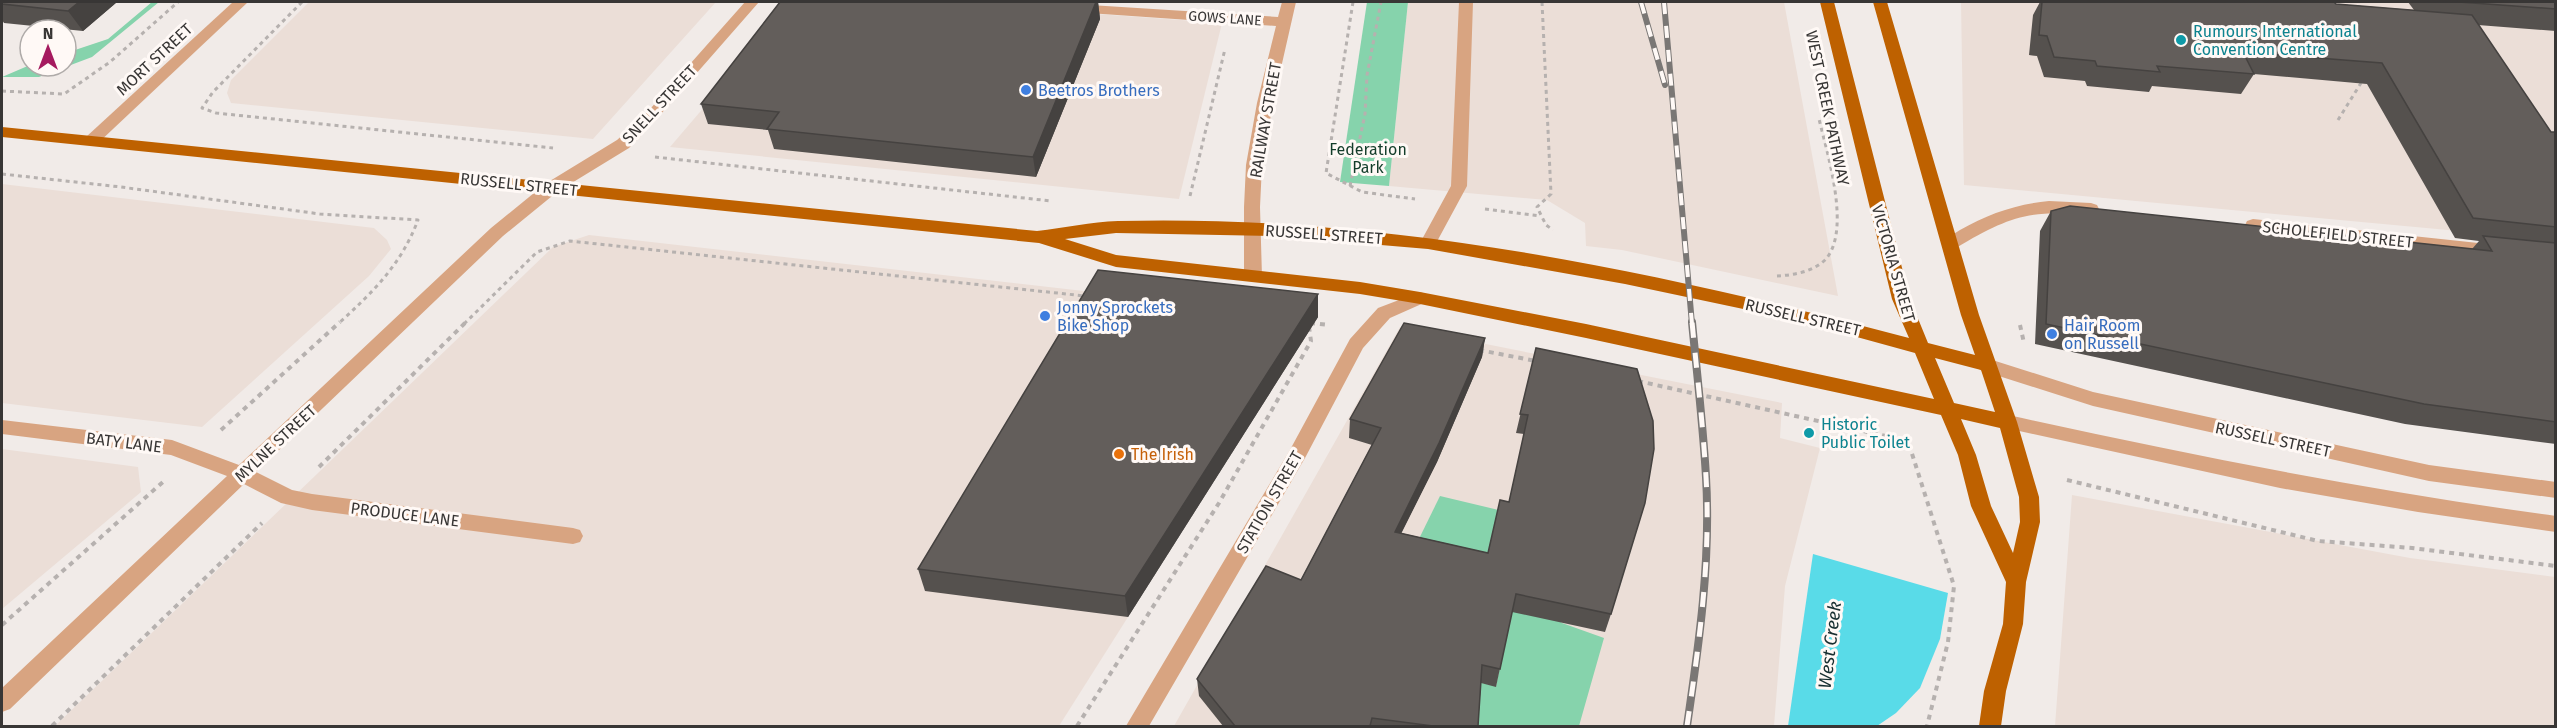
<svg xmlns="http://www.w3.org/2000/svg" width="2557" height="728" font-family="'Fira Sans',sans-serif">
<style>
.built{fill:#ebded7}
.green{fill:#86d3ac}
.water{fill:#59dbe8}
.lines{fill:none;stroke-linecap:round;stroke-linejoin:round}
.path-far1{stroke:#b6b1af;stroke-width:3;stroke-dasharray:4 4;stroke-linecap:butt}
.path{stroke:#b6b1af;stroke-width:4;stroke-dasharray:5 5;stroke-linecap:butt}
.minor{fill:#d8a481;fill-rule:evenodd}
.major{fill:#be6100;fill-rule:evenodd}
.rail-far1-casing{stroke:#7a7775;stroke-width:6}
.rail-casing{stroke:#7a7775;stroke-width:8}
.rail-far1{stroke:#fff9f6;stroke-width:4;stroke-dasharray:12;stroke-linecap:butt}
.rail{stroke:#fff9f6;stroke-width:5;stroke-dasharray:15;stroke-linecap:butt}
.wall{fill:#55514e}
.shaded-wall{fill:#454240}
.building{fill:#635e5b;stroke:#454240;stroke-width:1.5}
.culture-dot{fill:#0f9aa8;stroke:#fff9f6;stroke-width:2}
.shop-dot{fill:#3f7fe0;stroke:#fff9f6;stroke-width:2}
.food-dot{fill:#e8710a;stroke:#fff9f6;stroke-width:2}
.labels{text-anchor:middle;stroke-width:6;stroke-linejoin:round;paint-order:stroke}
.far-street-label{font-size:14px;fill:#383635;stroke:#fff9f6}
.culture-label{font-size:16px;fill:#0d838f;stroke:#fff9f6;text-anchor:start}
.street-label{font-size:16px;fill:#383635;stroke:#fff9f6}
.shop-label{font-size:16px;fill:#366cbe;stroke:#fff9f6;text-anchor:start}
.park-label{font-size:16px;fill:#133d2a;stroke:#fff9f6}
.food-label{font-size:16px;fill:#c56008;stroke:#fff9f6;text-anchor:start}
.water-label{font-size:18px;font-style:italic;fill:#182f31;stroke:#fff9f6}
</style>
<rect width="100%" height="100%" fill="#f1ebe8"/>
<g class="built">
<polygon points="309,2 716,2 593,139 231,103 227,93 231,80"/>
<polygon points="794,2 999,7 1222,23 1179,199 670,147"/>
<polygon points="1408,2 1784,2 1838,296 1622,250 1586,246 1585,223 1547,200 1389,186"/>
<polygon points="1961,2 2555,2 2555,240 1964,185"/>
<polygon points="2,184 374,228 387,240 391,249 369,276 202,427 2,403"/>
<polygon points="589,235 1101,293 1128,617 1059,726 55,726 553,247"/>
<polygon points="1400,327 1782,403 1780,438 1820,448 1785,586 1774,726 1174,726"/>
<polygon points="2,449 138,467 141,492 2,609"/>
<polygon points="2072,495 2410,558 2555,577 2555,726 2055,726"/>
</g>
<g class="green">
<polygon points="152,2 159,2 92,57 39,77 2,77 30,65 66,66 66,53 108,39"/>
<polygon points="1367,2 1408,2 1389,186 1340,182"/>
<polygon points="1440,496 1507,512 1484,571 1362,655"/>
<polygon points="1517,585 1562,623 1604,638 1579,726 1475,726 1478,682 1496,686"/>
</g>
<polygon class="water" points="1813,554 1948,593 1940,639 1920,688 1896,713 1877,726 1788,726"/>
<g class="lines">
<g class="path-far1">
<polyline points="302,2 213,92 202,108 216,113 553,148"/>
<polyline points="1353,2 1326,173 1362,192 1415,199"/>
<polyline points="1542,2 1551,194 1537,207 1546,225 1553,230"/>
<polyline points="2,91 64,94 110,62 178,2"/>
<polyline points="2338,120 2361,83"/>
<polyline points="655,157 1051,201"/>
<path d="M2,174l119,13 199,27 98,6c-17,45 -45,72 -80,104"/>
<polyline points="1350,186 1365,114 1367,75 1381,2"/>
<polyline points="1190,196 1225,49"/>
<polyline points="1485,209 1540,216"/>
<path d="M1777,276c17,-1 35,-4 48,-16 27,-29 2,-107 -6,-141"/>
<polyline points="1310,323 1318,324"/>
<polyline points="464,324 537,252 570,241 1085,296"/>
</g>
<g class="path">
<polyline points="1310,323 1329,325"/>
<polyline points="2020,325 2024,343"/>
<polyline points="1479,350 1536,361"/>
<polyline points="1638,381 1908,441 1954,586 1948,642 1927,726"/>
<polyline points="221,430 340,322"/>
<polyline points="319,467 466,322"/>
<polyline points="2067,480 2318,541 2412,548 2556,566"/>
<polyline points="2,625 164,481"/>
<polyline points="52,726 262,523"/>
<polyline points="1077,726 1219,503 1311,341 1309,327"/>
</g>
<g class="minor">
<polygon points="233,2 248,2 96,145 86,145 83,141 86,137"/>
<polygon points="745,2 759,2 653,123 629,148 557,192 503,236 256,472 292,490 312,494 573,528 580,530 583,536 580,542 573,544 312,510 281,503 244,484 10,709 2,712 2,688 227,476 171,455 2,434 2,420 172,440 239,465 491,228 545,184 617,140 643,117"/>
<polygon points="1282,2 1296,2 1273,103 1262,165 1260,207 1262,277 1259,281 1247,281 1244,277 1244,207 1246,165 1257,103 1276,26 1074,12 1067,8 1074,4 1278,17"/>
<polygon points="1459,2 1473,2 1467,186 1434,247 1422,247 1420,243 1451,186"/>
<path d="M2049,201l42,2 6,2 2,4 -2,4 -6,2c-61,-6 -83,2 -135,33h-12l-2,-4c4,-7 12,-10 18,-14 28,-16 56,-26 89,-29z"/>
<polygon points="2253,219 2497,245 2503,247 2505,251 2503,255 2497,257 2247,229 2245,225 2247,221"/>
<polygon points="1420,292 1426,294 1429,298 1426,302 1390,318 1363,348 1305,458 1149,726 1126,726 1291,448 1350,339 1378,308"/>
<polygon points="1986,358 2093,392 2429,465 2556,482 2556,498 2429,481 2093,406 1980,370 1977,365 1980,360"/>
<path d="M2008,415c181,40 363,76 548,101v16l-138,-20 -138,-24 -279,-61 -2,-5 2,-5z"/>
</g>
<path class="major" d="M1820,2h14l76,297 18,44 47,12 -14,-40 -88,-313h14l92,313 38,107 22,75 1,25 -14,60 -3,42 -17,67 -5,35h-22l5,-35 19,-67 3,-42 -35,-76 -13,-51 -17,-40 -355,-77 -166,-34 -60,-10 -244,-27 -77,-24 -1037,-106v-10l1035,104c27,-3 54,-9 81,-10 267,-7 534,49 791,117l-17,-39zM1116,233l159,3 153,13 197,35 170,36 120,33 19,46 -348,-75 -166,-32 -60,-10 -244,-27 -51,-16zM1935,358l46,12 14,42 -41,-9zM1961,419l39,9 19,69 1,25 -7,31 -22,-47 -15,-51z"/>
<defs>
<g id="rail-far1">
<polyline points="1641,2 1665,85"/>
<polyline points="1664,2 1692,324"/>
</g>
<path id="rail" d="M1687,726c12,-82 24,-166 19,-249 -3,-52 -9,-103 -14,-155"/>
</defs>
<use href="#rail-far1" class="rail-far1-casing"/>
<use href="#rail" class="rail-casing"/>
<use href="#rail-far1" class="rail-far1"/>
<use href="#rail" class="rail"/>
</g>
<g class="wall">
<polygon points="2,2 117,2 83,31 4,23 2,20"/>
<polygon points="780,2 1098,2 1100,19 1036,177 774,149 768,130 708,124 701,104"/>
<polygon points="2040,2 2334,2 2336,4 2414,10 2408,2 2556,2 2556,31 2478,25 2551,132 2556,132 2556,444 2405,424 2035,344 2040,231 2051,211 2472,249 2479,241 2455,238 2367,84 2254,74 2241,94 2152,86 2149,92 2087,86 2085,81 2044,77 2037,56 2029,55 2033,15"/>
<polygon points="1318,294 1318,317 1128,617 925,591 918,569"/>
<polygon points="1485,338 1482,357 1437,462 1401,533 1488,553 1509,502 1524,434 1516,433 1536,348 1611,614 1605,632 1512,612 1496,687 1481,683 1478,726 1223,726 1199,696 1197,679 1301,580 1372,445 1349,438 1350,419"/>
</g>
<g class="shaded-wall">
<polygon points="79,2 117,2 83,31 68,11"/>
<polygon points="1096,2 1098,2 1100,19 1036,177 1033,157"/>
<polygon points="1318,294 1318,317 1128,617 1125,596"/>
<polygon points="1485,338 1482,357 1437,462 1393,550 1395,532"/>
</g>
<g class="building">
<polygon points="2,2 79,2 68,11 2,4"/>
<polygon points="780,2 1096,2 1033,157 767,129 779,112 701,104"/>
<polygon points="2042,2 2334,2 2336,4 2472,15 2551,132 2556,132 2556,227 2473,218 2382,63 2243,52 2254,74 2157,66 2160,72 2097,66 2095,61 2054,57 2047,36 2039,35"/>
<polygon points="2459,2 2556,2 2556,9"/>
<polygon points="2070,206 2492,251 2483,236 2556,243 2556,422 2424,404 2046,324 2051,211"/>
<polygon points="1098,270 1318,294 1125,596 918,569"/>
<polygon points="1404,323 1485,338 1439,443 1395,532 1488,553 1500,500 1509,502 1528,415 1520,414 1536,348 1637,369 1653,421 1654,449 1645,503 1611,614 1516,594 1500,669 1482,665 1478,726 1433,726 1372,718 1370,726 1235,726 1197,679 1266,566 1301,580 1381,428 1350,419"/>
</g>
<g class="culture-dot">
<circle cx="2181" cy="40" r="6"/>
<circle cx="1809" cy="433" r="6"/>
</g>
<g class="shop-dot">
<circle cx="1026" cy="90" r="6"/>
<circle cx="1045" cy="316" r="6"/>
<circle cx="2052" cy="334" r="6"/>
</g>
<circle class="food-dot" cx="1119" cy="454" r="6"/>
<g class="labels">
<g class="far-street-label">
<text transform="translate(1225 18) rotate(4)" y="5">GOWS LANE</text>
</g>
<g class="culture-label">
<text x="2193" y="37">Rumours International<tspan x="2193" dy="18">Convention Centre</tspan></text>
<text x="1821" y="430">Historic<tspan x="1821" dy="18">Public Toilet</tspan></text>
</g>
<g class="street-label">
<text transform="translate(154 59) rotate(-43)" y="6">MORT STREET</text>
<text transform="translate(659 104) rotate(-47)" y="6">SNELL STREET</text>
<text transform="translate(1828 108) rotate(78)" y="6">WEST CREEK PATHWAY</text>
<text transform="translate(1265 120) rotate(-80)" y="6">RAILWAY STREET</text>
<text transform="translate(519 184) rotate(6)" y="6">RUSSELL STREET</text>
<text transform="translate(1324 234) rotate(4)" y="6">RUSSELL STREET</text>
<text transform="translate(2338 234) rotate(6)" y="6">SCHOLEFIELD STREET</text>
<text transform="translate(1894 263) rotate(74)" y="6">VICTORIA STREET</text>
<text transform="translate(1803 317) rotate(13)" y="6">RUSSELL STREET</text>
<text transform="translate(2273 439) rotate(12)" y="6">RUSSELL STREET</text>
<text transform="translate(124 442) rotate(7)" y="6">BATY LANE</text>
<text transform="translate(275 443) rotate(-43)" y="6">MYLNE STREET</text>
<text transform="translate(1269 502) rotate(-60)" y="6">STATION STREET</text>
<text transform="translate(405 514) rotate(7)" y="6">PRODUCE LANE</text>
</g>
<g class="shop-label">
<text x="1038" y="96">Beetros Brothers</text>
<text x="1057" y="313">Jonny Sprockets<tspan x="1057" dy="18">Bike Shop</tspan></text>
<text x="2064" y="331">Hair Room<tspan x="2064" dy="18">on Russell</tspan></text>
</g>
<g class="park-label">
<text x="1368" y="155">Federation<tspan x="1368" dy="18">Park</tspan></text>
</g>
<g class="food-label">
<text x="1131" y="460">The Irish</text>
</g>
<g class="water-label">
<text transform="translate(1830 645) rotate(-83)" y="6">West Creek</text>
</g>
</g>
<rect width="2557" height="728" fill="none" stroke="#383635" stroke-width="6"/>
<g transform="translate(48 48)"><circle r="28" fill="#fff9f6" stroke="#afaba9" stroke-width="1.5"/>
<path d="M0-4.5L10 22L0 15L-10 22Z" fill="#a51a5f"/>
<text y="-9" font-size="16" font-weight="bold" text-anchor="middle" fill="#383635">N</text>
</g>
</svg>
